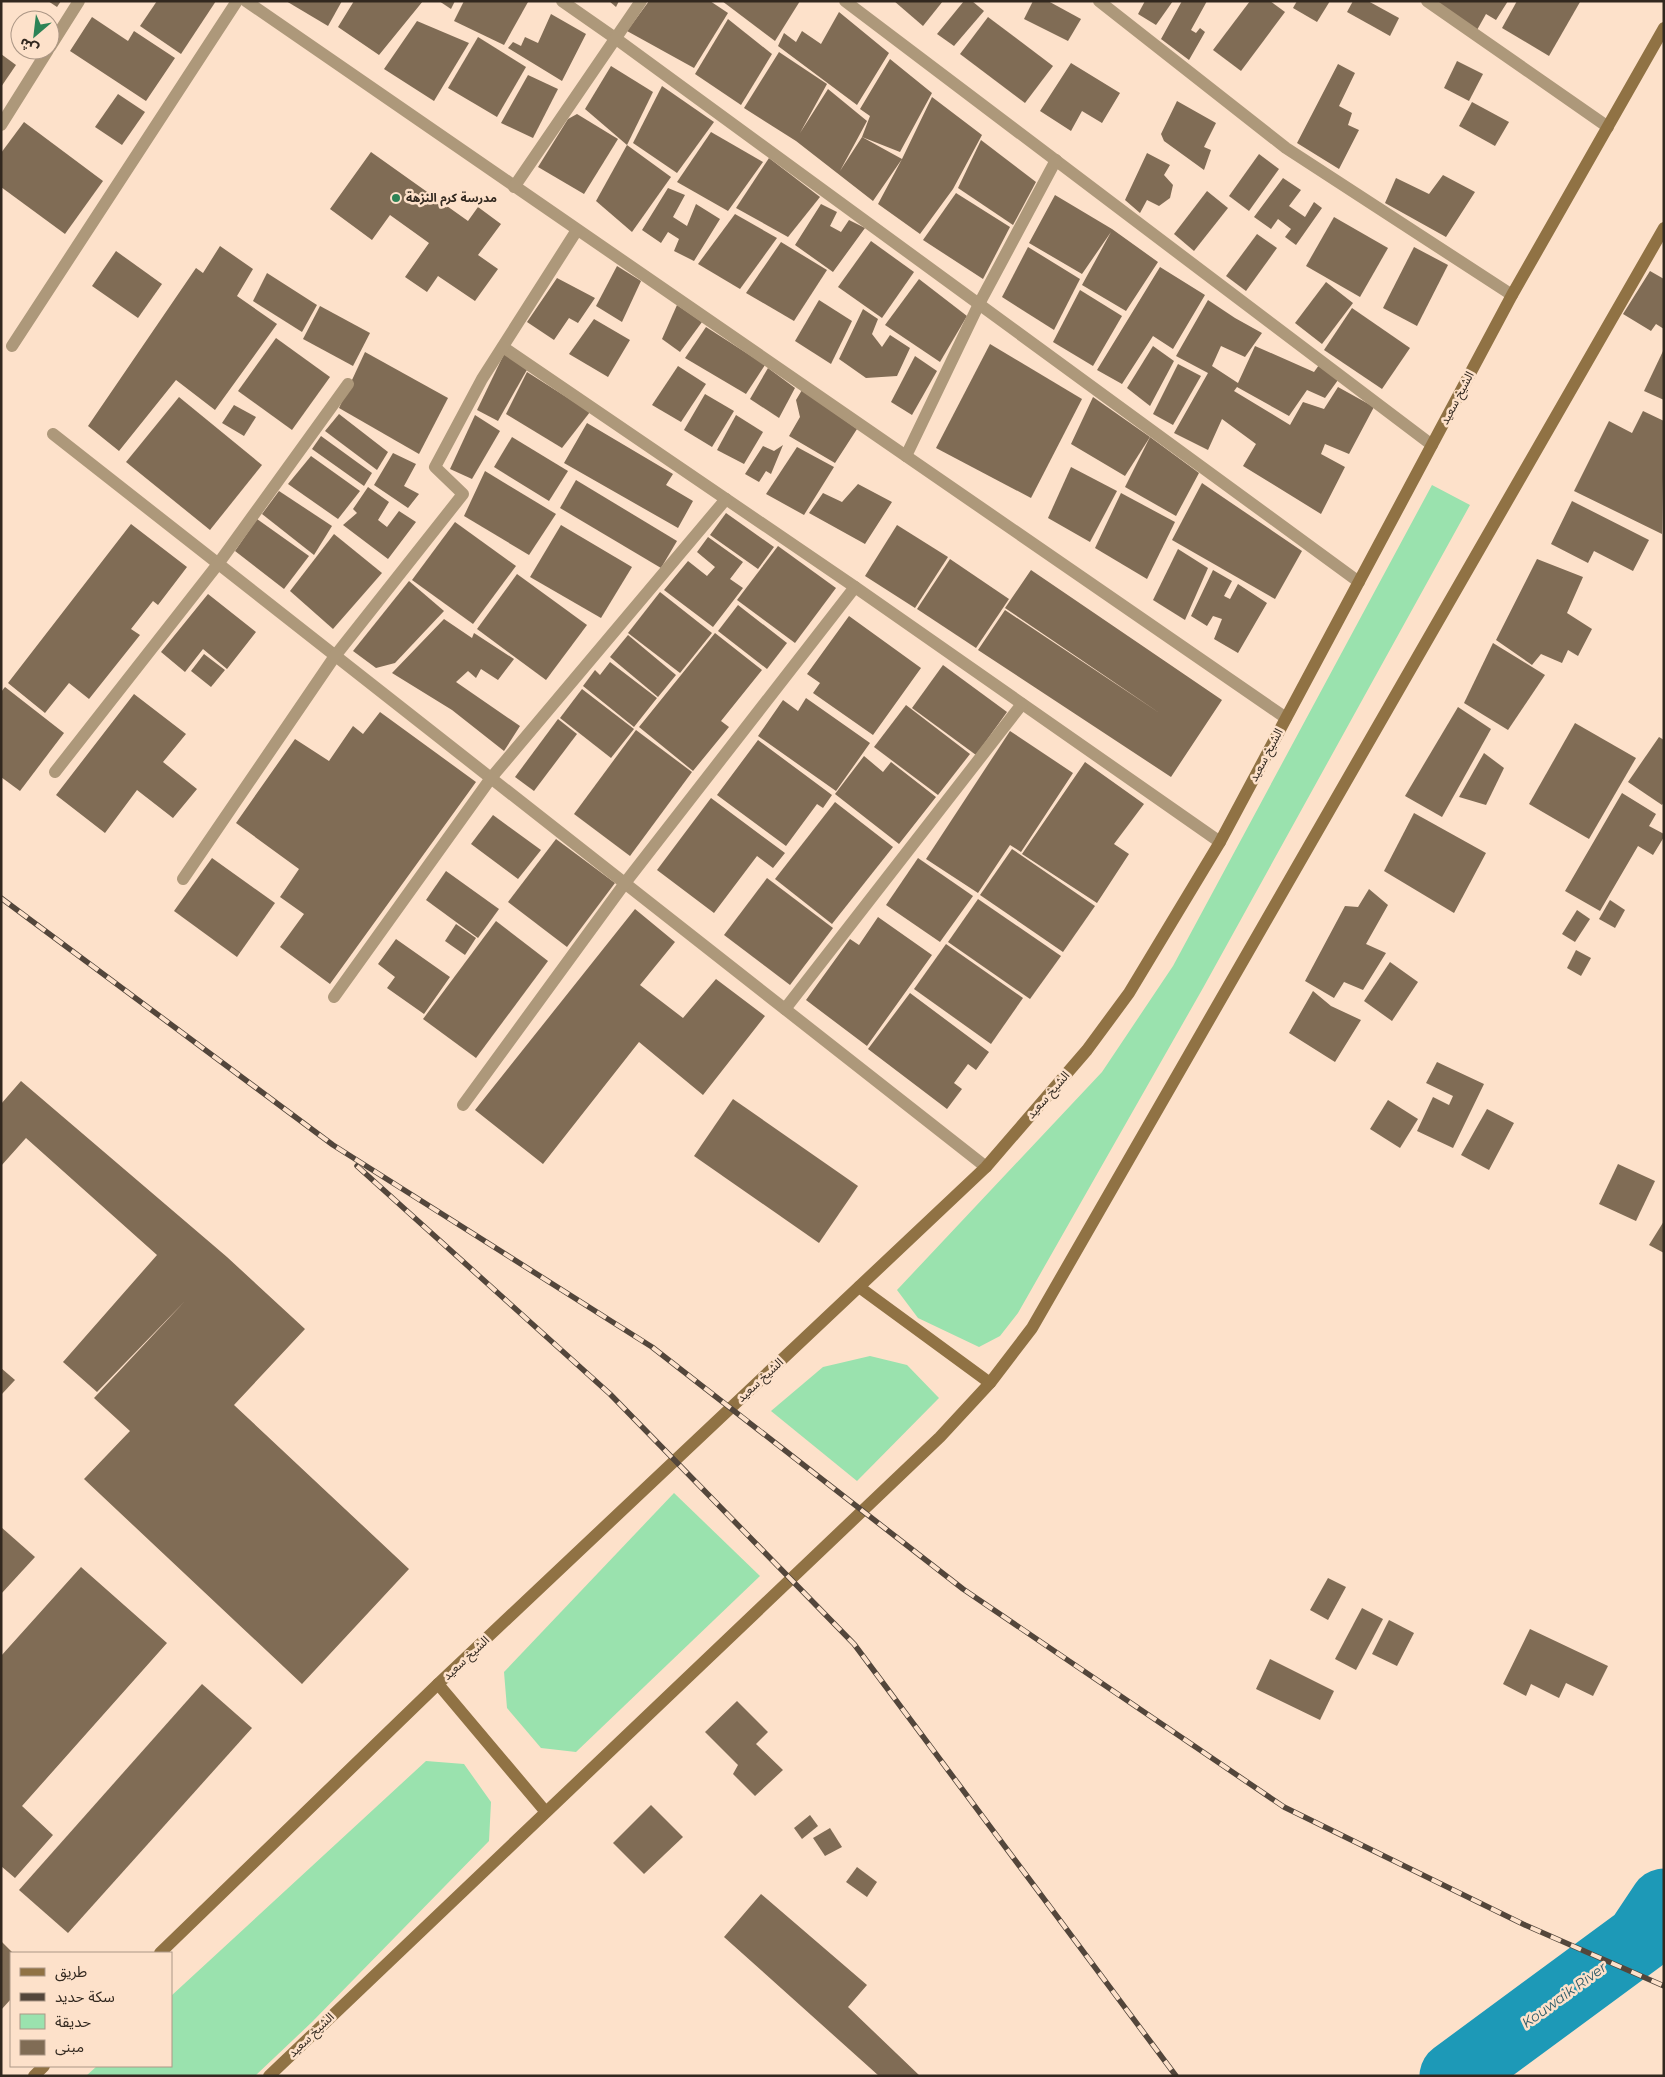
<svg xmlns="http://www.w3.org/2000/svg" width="1665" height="2077" font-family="Montserrat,'Noto Sans Arabic',sans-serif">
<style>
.green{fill:#9ae2ae}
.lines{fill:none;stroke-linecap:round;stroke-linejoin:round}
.river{stroke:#1d99b7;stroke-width:69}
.building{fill:#806c55}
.street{stroke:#ad987a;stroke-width:12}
.secondary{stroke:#907244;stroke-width:12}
.rail-casing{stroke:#53463b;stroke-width:5.5}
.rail{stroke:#fde1ca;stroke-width:4;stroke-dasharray:11;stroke-linecap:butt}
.poi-dot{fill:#2d8356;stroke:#fde1ca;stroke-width:2}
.labels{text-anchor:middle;stroke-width:5;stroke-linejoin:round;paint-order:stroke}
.poi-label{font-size:12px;font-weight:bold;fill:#32281f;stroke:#fde1ca;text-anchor:start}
.street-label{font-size:12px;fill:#32281f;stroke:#fde1ca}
.water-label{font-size:14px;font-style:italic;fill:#2d5b69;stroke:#fde1ca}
</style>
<rect width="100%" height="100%" fill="#fde1ca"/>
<g class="green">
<polygon points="1432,485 1470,505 1203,988 1018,1313 1000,1336 979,1347 918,1318 897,1290 1102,1072 1173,966"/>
<polygon points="870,1356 907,1365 939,1398 857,1481 771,1411 823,1367"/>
<polygon points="674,1493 760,1576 576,1752 541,1748 507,1708 504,1672"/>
<polygon points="426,1761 464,1764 491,1802 489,1841 312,2022 255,2076 86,2076 97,2066 171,2066 171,1996"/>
</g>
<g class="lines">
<polyline class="river" points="1454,2076 1640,1939 1664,1903"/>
</g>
<g class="building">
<polygon points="48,1 61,1 57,7"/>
<polygon points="157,1 216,1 181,54 140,26"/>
<polygon points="286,1 342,1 328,26"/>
<polygon points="354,1 397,2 423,1 379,55 338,27"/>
<polygon points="439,1 455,1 451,9"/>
<polygon points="464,1 527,1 528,2 504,45 454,21"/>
<polygon points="609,1 619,1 616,7"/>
<polygon points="649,1 710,1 728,13 694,68 627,31"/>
<polygon points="722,1 800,1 775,41"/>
<polygon points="894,1 943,1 923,26"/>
<polygon points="964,1 972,1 984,11 954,46 937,34"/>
<polygon points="1033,1 1048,1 1081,19 1068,41 1024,19"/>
<polygon points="1145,1 1173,1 1156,25 1138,14"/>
<polygon points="1182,1 1207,1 1191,30 1196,33 1200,28 1205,32 1189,60 1161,39"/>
<polygon points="1250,1 1270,1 1285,12 1241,71 1213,50"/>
<polygon points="1297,1 1330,1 1317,22 1293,8"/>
<polygon points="1353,1 1368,1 1399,18 1390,36 1347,12"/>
<polygon points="1431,1 1508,1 1496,20 1486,14 1477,30"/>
<polygon points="1517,1 1580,2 1549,56 1502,28"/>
<polygon points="839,12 889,53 857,105 778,46 784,33 796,42 802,31 821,44"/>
<polygon points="551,14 586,34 562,81 508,48 513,42 521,46 525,37 538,43"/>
<polygon points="92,17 128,41 134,31 175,58 146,101 70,51"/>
<polygon points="988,17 1053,66 1025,103 960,54"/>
<polygon points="728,19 772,54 741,105 695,74"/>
<polygon points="417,21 469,43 434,101 384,69"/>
<polygon points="478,37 526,67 497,117 448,88"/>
<polygon points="779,52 827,84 800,133 828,89 867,121 840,171 862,137 870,116 860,109 890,59 932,93 900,152 862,137 902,159 932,97 982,135 953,189 920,234 878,204 902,159 873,201 796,141 744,108"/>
<polygon points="1,54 16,65 1,87"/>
<polygon points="1457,61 1483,74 1469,101 1444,88"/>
<polygon points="1071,63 1120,93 1102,123 1082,111 1071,131 1040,111"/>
<polygon points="1338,64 1355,73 1339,106 1352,113 1348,125 1359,130 1339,169 1297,143"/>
<polygon points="611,66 653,92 627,145 585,109"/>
<polygon points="528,75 558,89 533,138 501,123"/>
<polygon points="662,86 714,122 677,173 633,143"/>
<polygon points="118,94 145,112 122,145 95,127"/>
<polygon points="1177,101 1216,123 1204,147 1211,150 1204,170 1164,141 1161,134"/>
<polygon points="1472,102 1509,122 1495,146 1459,126"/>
<polygon points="577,114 618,139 584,194 538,167 568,119"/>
<polygon points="24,122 103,181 65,234 1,187 1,153"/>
<polygon points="711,132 763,162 728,211 677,182"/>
<polygon points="981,140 1036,182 1013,225 958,188"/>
<polygon points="627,145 671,177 632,232 596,201"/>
<polygon points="371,152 468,221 478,207 501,224 478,255 498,269 475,301 438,276 427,292 405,277 429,243 390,215 372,240 330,209"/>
<polygon points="1147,153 1170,165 1164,175 1173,185 1170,198 1159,206 1147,200 1140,213 1125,200"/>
<polygon points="1259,154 1279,169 1249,211 1229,196"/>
<polygon points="769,158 820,197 788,237 736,208"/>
<polygon points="1443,175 1475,192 1446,237 1385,203 1396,178 1429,194"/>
<polygon points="1283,178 1301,190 1289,206 1305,217 1314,202 1322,208 1296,245 1285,237 1291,229 1278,219 1271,229 1254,217"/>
<polygon points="668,188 685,195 673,217 687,226 696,204 720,219 694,261 674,251 679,239 668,232 661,243 642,230"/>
<polygon points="1207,191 1228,208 1194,251 1174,234"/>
<polygon points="956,193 1010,227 983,279 923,240"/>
<polygon points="1055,195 1112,229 1158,262 1126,311 1082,285 1111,232 1082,274 1029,243"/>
<polygon points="821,204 837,212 830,226 841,232 849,220 865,228 833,272 795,245"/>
<polygon points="735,214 777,238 740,289 698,264"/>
<polygon points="1334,217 1388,248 1360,297 1306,266"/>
<polygon points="1257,234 1277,248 1246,291 1226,276"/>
<polygon points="871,241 914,272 882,318 838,287"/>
<polygon points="781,242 827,270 794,321 746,293"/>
<polygon points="220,246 253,269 237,296 277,324 215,410 176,380 119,451 88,426 196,268 203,273"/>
<polygon points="1028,247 1080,279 1054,330 1002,297"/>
<polygon points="1414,247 1448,265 1417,326 1383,308"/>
<polygon points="116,251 162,284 138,318 92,286"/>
<polygon points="617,266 641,281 622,322 596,306"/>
<polygon points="1160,267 1205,295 1173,349 1153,336 1122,384 1097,370"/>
<polygon points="1650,271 1664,279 1664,329 1656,324 1651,331 1623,314"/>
<polygon points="267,273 317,305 302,332 253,301"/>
<polygon points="557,278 595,298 578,323 569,318 554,340 527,322"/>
<polygon points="919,279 967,316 940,362 885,325"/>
<polygon points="1326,282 1353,303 1322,344 1295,323"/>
<polygon points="1080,290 1122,316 1093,366 1053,342"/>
<polygon points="819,300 852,321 831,364 795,341"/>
<polygon points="1208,300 1235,318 1262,333 1245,357 1221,346 1212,366 1238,383 1255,346 1314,372 1319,365 1338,380 1325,398 1307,390 1289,416 1237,387 1234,391 1290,425 1303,402 1324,409 1338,387 1374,407 1349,454 1325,444 1321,454 1345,467 1321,514 1243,466 1256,444 1222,419 1208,450 1174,433 1208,373 1176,356"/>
<polygon points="677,305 702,322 680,352 662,339"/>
<polygon points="320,306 370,333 353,366 303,339"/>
<polygon points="1352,308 1410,348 1382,389 1324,350"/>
<polygon points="863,309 878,319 872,334 882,347 890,335 910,348 897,376 866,378 839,359"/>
<polygon points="594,319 630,340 608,377 569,354"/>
<polygon points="706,327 765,365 746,394 685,358"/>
<polygon points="276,338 330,377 292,430 238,391"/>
<polygon points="990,344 1082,399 1031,498 936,448"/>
<polygon points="1153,346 1174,361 1150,406 1127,388"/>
<polygon points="1664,349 1664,400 1644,391"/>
<polygon points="365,352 448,398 419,454 339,408"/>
<polygon points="505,352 528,368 498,421 477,410"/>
<polygon points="915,356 937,371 912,415 891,402"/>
<polygon points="1178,364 1201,376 1173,425 1153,414"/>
<polygon points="678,366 706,384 681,422 652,405"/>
<polygon points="768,368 795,388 779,418 750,399"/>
<polygon points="527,372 590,412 562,448 506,414"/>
<polygon points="802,390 857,429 835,463 789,436 800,417 796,400"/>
<polygon points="705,394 734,411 712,447 684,430"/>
<polygon points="179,397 262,465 210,530 126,462"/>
<polygon points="1093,397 1150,437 1125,476 1071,444"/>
<polygon points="234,405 256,417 244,436 222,423"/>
<polygon points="1643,411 1664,421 1662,534 1574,491 1609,421 1632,433"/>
<polygon points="339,414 388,452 377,470 325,431"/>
<polygon points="475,415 500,431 472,479 450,469"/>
<polygon points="736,415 763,432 744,464 717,450"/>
<polygon points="587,423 673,474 666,485 693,501 678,528 564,463"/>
<polygon points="321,436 372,473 364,486 312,449"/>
<polygon points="512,437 568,471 549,501 494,467"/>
<polygon points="1150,437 1199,473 1176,516 1125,487"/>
<polygon points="783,445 771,474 766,471 759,482 745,474 763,446 774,451"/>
<polygon points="797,447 834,467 804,515 766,494"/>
<polygon points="393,453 416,464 404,486 419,494 408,508 374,485"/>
<polygon points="311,456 360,491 338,519 288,484"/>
<polygon points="1071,467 1117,491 1090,542 1048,518"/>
<polygon points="485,471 556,514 529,555 464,516"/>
<polygon points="576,480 677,541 661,568 560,508"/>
<polygon points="1202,483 1302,551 1275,599 1172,540"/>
<polygon points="858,484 892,502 865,544 809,513 823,493 842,502"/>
<polygon points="368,487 389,502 378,520 387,527 399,511 416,522 388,559 343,525 357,513 353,509"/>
<polygon points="279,491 332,526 314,555 262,514"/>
<polygon points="1121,493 1175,522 1147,579 1095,548"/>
<polygon points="1572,501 1649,540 1633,571 1594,551 1588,563 1551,544"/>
<polygon points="726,513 774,547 758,569 710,535"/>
<polygon points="257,519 309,556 284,589 235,551"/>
<polygon points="455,522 516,566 473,624 412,580"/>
<polygon points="131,524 187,567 158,605 153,601 131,629 140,635 89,699 69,683 45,713 8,683"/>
<polygon points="561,525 632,567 601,618 530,577"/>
<polygon points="897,525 948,557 915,608 865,576"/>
<polygon points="334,534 382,573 333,629 290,591"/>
<polygon points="708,537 743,562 730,579 743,588 713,627 664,590 688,561 707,576 715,567 697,552"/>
<polygon points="778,546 836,588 795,643 737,600"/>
<polygon points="1178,549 1208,568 1185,620 1153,600"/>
<polygon points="950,559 1009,599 976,648 917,609"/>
<polygon points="1537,559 1583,577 1567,613 1592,629 1578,656 1568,650 1562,663 1541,654 1532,665 1496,640"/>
<polygon points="1031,570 1222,700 1171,777 978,650 1005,610 1161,714 1005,608"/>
<polygon points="1213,570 1232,581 1224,596 1230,599 1238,584 1267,603 1238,653 1214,639 1222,619 1213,616 1207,626 1191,616"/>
<polygon points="517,574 587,625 546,680 477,629"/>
<polygon points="409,581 444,611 395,663 376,668 353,651"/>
<polygon points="660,592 712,633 680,673 628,633"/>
<polygon points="208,594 256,632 227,669 203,649 185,672 161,652"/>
<polygon points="738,605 787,643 767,669 718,631"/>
<polygon points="849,616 921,668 873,735 813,693 820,683 807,674"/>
<polygon points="444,619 472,638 474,633 514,659 498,680 481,669 476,678 468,671 456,682 520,726 504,751 452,710 392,673"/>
<polygon points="715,633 762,670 721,721 729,727 693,771 639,727"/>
<polygon points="628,635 676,675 658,697 610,657"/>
<polygon points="1493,643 1545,675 1508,730 1464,703"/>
<polygon points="204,654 225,670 211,687 191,671"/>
<polygon points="610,662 657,698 634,727 583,686 595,670 600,675"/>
<polygon points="943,665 1007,712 976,755 912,708"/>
<polygon points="5,687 64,733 20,791 1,777 1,692"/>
<polygon points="582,689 634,729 611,758 560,718"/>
<polygon points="134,694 186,734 163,762 197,789 173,818 137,790 105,833 56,795"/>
<polygon points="806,698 870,743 836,791 758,736 783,700 798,711"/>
<polygon points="906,705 970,754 938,795 874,747"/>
<polygon points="1458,707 1491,729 1442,817 1405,796"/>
<polygon points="380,712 476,782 330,984 280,947 304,914 280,897 299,869 236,823 295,739 329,761 353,726 363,734"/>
<polygon points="558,719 577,734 534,791 515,777"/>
<polygon points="1575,723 1636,758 1589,839 1529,804"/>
<polygon points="636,730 692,772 630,856 574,814"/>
<polygon points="1010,731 1073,773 1021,852 1010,845 978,893 926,859"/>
<polygon points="1659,737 1664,740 1664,802 1662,805 1628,782"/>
<polygon points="758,740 832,795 823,808 817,804 786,846 717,795"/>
<polygon points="1484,753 1504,768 1486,805 1459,797"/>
<polygon points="864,756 883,772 891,762 936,797 899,844 835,794"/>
<polygon points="1085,762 1144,804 1114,844 1129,854 1097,903 1022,854"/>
<polygon points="1622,793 1656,814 1649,826 1664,834 1664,837 1653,855 1638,846 1600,911 1565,891"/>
<polygon points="711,798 785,853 773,868 757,856 714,913 657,870"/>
<polygon points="835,802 893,847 832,924 775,879"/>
<polygon points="1414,813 1486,853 1454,913 1384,871"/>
<polygon points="493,815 541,850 518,879 471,844"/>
<polygon points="556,839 615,883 567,947 508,902"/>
<polygon points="1012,849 1095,906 1063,952 980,895"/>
<polygon points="212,858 275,903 237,957 174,911"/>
<polygon points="918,858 973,896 940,942 886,905"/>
<polygon points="446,871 499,909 478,938 426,900"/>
<polygon points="767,878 833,928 790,985 724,935"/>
<polygon points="1369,889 1388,905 1366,944 1386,953 1363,990 1344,982 1334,998 1305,981 1345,906 1358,907"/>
<polygon points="978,899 1061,956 1030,999 948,942"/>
<polygon points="1610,900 1625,910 1615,928 1599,919"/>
<polygon points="635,909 675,942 640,985 683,1018 716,979 765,1016 703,1095 639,1042 543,1164 475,1110"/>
<polygon points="1577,910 1590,919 1575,942 1562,934"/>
<polygon points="878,917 932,955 867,1046 806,1000 850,939 859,945"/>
<polygon points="496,921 548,961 476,1058 423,1019"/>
<polygon points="456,924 476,938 465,955 445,941"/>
<polygon points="396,939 450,977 424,1014 387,988 395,977 378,964"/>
<polygon points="946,944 1023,998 991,1044 914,989"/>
<polygon points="1576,950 1591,958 1581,976 1567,968"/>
<polygon points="1390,962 1418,982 1392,1021 1364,1001"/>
<polygon points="1313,991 1331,1006 1361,1020 1335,1062 1289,1033"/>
<polygon points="910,993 989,1052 976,1070 968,1064 954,1083 962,1089 947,1109 868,1049"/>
<polygon points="1437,1062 1484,1084 1453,1148 1417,1131 1433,1097 1449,1105 1453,1096 1426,1083"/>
<polygon points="21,1081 227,1257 305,1329 234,1405 409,1569 302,1684 84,1479 130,1431 94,1398 186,1300 97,1392 63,1362 157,1255 26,1138 1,1166 1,1104"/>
<polygon points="733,1099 858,1186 819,1243 694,1156"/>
<polygon points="1388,1100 1418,1119 1400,1148 1370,1129"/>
<polygon points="1487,1109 1514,1123 1489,1170 1461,1155"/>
<polygon points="1618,1164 1655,1181 1636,1221 1599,1204"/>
<polygon points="1664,1221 1664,1253 1649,1245"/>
<polygon points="1,1368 15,1380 1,1395"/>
<polygon points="1,1527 35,1557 1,1594"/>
<polygon points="81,1567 167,1643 22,1806 53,1835 15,1878 1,1866 1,1656"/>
<polygon points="1328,1578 1346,1587 1328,1620 1310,1610"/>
<polygon points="1362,1608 1383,1619 1356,1670 1335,1659"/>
<polygon points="1389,1620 1414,1633 1397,1666 1372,1654"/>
<polygon points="1530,1629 1608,1666 1593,1696 1566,1683 1559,1698 1531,1684 1526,1696 1503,1684"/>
<polygon points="1270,1659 1334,1691 1320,1720 1256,1689"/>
<polygon points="202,1684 252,1728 68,1933 19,1890"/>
<polygon points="737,1701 768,1732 756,1744 783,1770 755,1796 733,1774 738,1765 705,1732"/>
<polygon points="651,1805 683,1837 644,1874 613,1843"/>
<polygon points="810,1815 818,1826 802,1839 794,1828"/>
<polygon points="830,1828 842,1847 825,1856 813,1838"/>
<polygon points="857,1867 877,1882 867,1897 846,1882"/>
<polygon points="761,1894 867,1985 848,2007 920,2076 879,2076 724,1937"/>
<polygon points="1,1941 13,1953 11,1953 11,1999 1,2010"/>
</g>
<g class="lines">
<g class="street">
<polyline points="246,1 1286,718"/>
<polyline points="562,1 615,38 1359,582"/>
<polyline points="845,1 1432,445"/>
<polyline points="1099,1 1286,148 1512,295"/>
<polyline points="1427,1 1608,127"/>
<polyline points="50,47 79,1"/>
<polyline points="1,125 48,50"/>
<polyline points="514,187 641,1"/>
<polyline points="12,346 237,1"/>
<polyline points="503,347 855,587 1220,842"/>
<polyline points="53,434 986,1167"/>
<polyline points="906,456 979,304 1056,160"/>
<polyline points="55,772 218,564 348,384"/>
<polyline points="183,879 335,656 463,494 435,467 482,379 577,230"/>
<polyline points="334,997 491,778 726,499"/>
<polyline points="785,1009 1022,704"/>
<polyline points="463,1105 625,883 855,587"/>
</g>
<g class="secondary">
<polyline points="859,1287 990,1383"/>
<polyline points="438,1684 545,1811"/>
<polyline points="160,1953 438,1684 986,1167 1087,1050 1129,993 1220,842 1512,295 1664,28"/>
<polyline points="34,2076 44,2066"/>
<polyline points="269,2076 940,1437 990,1383 1032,1328 1664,228"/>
</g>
<defs>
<g id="rail">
<polyline points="1,898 333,1145 652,1347 963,1589 1284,1807 1525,1925 1664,1986"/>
<polyline points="357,1166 610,1394 854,1644 1176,2076"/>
</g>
</defs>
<use href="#rail" class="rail-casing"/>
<use href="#rail" class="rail"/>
</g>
<circle class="poi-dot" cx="396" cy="198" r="5"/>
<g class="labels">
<g class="poi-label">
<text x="406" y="202">مدرسة كرم النزهة</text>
</g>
<g class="street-label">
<text transform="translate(1457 398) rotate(-62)" y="4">الشيخ سعيد</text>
<text transform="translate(1266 755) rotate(-62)" y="4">الشيخ سعيد</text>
<text transform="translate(1048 1095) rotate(-49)" y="4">الشيخ سعيد</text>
<text transform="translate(760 1380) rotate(-43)" y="4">الشيخ سعيد</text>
<text transform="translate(466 1658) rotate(-43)" y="4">الشيخ سعيد</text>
<text transform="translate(311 2035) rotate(-44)" y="4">الشيخ سعيد</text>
</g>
<g class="water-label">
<text transform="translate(1564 1995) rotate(-36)" y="5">Kouwaik River</text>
</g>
</g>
<rect width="1665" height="2077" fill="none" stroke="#32281f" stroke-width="5"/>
<rect x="10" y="1952" width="162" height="115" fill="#fde1ca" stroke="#ac9786"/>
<rect x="20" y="1968" width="25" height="8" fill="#907244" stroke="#ac9786"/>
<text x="55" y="1977" font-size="15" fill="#32281f">طريق</text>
<rect x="20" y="1993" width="25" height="8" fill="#53463b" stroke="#ac9786"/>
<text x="55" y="2002" font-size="15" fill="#32281f">سكة حديد</text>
<rect x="20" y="2014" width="25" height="15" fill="#9ae2ae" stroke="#ac9786"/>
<text x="55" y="2027" font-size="15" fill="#32281f">حديقة</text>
<rect x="20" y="2040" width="25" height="15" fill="#806c55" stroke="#ac9786"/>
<text x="55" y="2052" font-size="15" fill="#32281f">مبنى</text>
<g transform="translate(35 35) rotate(208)"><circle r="24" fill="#fde1ca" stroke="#ac9786"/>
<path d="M0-4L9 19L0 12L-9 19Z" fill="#2d8356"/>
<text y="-8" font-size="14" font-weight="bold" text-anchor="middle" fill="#32281f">ش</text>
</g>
</svg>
